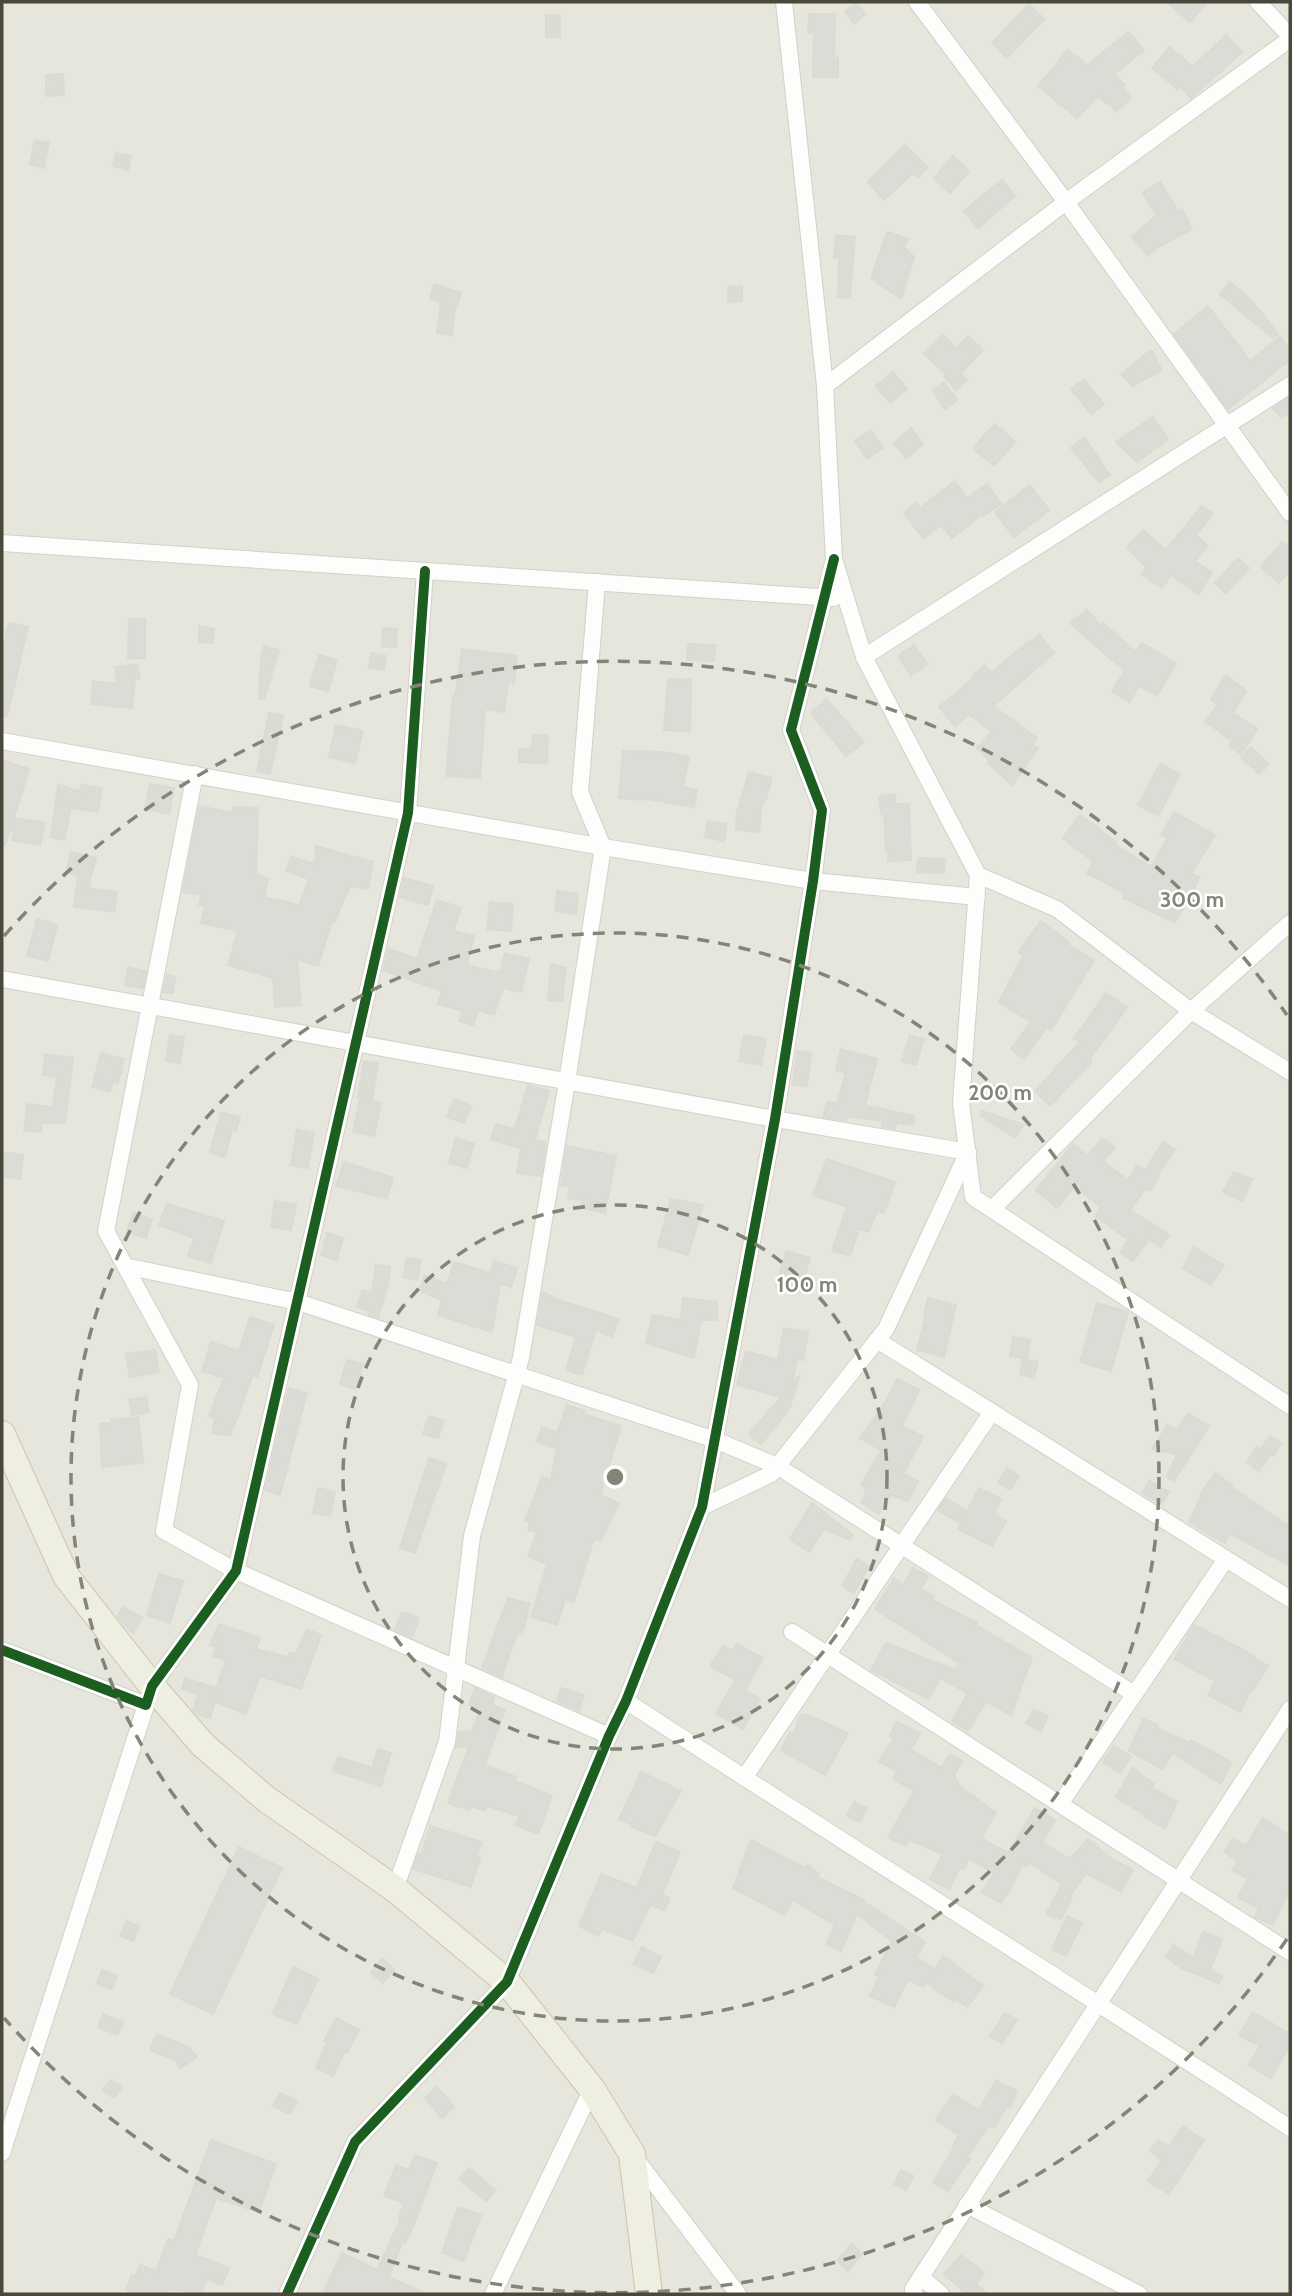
<svg xmlns="http://www.w3.org/2000/svg" width="1292" height="2296" font-family="Cabin,sans-serif">
<style>
.residential{fill:#e6e6dc}
.building{fill:#dcdcd6;stroke:#dbdbd4;stroke-width:2}
.lines{fill:none;stroke-linecap:round;stroke-linejoin:round}
.minor-casing{stroke:#d1d1cc;stroke-width:18}
.trunk-casing{stroke:#c8c7ab;stroke-width:28}
.minor{stroke:#fdfdfc;stroke-width:16}
.trunk{stroke:#eeeee1;stroke-width:26}
.cycleway-casing{stroke:#fff;stroke-width:15}
.cycleway{stroke:#1b5e20;stroke-width:10}
.ring{fill:none;stroke:#848479;stroke-width:3.5;stroke-dasharray:12 9}
.centre{fill:#848479;stroke:#fff;stroke-width:3.5}
.ring-label{font-size:21px;text-anchor:middle;font-weight:bold;fill:#848479;stroke:#fff;stroke-width:5;stroke-linejoin:round;paint-order:stroke}
</style>
<rect width="100%" height="100%" fill="#f3f3ee"/>
<rect class="residential" x="2" y="2" width="1288" height="2292"/>
<g class="building">
<polygon points="1167,2 1208,2 1190,22"/>
<polygon points="856,3 865,14 854,24 845,12"/>
<polygon points="1029,4 1044,19 1007,58 992,43"/>
<polygon points="809,14 835,14 834,58 838,58 838,77 813,77 814,33 808,33"/>
<rect x="546" y="15" width="14" height="22"/>
<polygon points="1129,32 1144,50 1114,74 1125,85 1122,88 1131,98 1116,111 1109,102 1107,104 1098,96 1077,118 1038,86 1068,50 1087,65"/>
<polygon points="1226,35 1242,52 1191,98 1180,86 1178,89 1152,68 1169,47 1193,67"/>
<polygon points="63,74 64,95 46,96 46,75"/>
<polygon points="35,140 49,143 44,168 30,165"/>
<polygon points="905,145 928,167 918,177 913,173 884,200 868,182"/>
<polygon points="116,153 131,156 128,170 113,166"/>
<polygon points="953,156 969,171 950,193 934,178"/>
<polygon points="1002,180 1015,196 978,228 964,211"/>
<polygon points="1160,182 1178,211 1182,209 1192,229 1156,248 1148,255 1132,237 1157,215 1143,193"/>
<polygon points="887,232 909,239 903,246 914,257 901,299 871,278"/>
<polygon points="836,235 855,237 850,298 838,297 839,258 834,258"/>
<polygon points="1230,282 1251,300 1278,334 1273,338 1220,294"/>
<polygon points="434,284 461,293 454,314 452,335 437,333 441,302 430,299"/>
<polygon points="742,286 742,301 728,302 728,287"/>
<polygon points="1208,306 1250,361 1280,337 1290,350 1290,360 1228,409 1174,334"/>
<polygon points="943,335 957,348 968,336 983,350 961,373 967,380 956,390 944,376 946,374 924,354"/>
<polygon points="1151,350 1162,370 1133,386 1121,374"/>
<polygon points="893,372 907,389 890,403 876,386"/>
<polygon points="1084,379 1104,404 1091,414 1071,389"/>
<polygon points="944,382 957,400 945,409 933,391"/>
<polygon points="1290,397 1290,411 1281,418 1273,408"/>
<polygon points="1153,417 1168,439 1137,462 1116,442"/>
<polygon points="995,424 1015,442 994,466 973,448"/>
<polygon points="911,428 923,444 906,458 894,443"/>
<polygon points="871,430 883,448 867,459 855,441"/>
<polygon points="1084,437 1110,475 1099,482 1071,448"/>
<polygon points="955,481 967,498 987,484 1001,504 983,516 982,514 952,538 941,525 923,538 904,513 916,503 920,508"/>
<polygon points="1030,485 1049,510 1014,537 995,512"/>
<polygon points="1202,506 1213,514 1196,535 1208,546 1195,561 1212,573 1198,594 1171,575 1162,588 1142,574 1146,567 1127,547 1143,530 1166,550"/>
<polygon points="1282,542 1290,549 1290,570 1279,583 1261,567"/>
<polygon points="1238,558 1249,568 1226,593 1215,583"/>
<polygon points="1087,610 1101,626 1103,623 1136,652 1142,643 1176,663 1157,696 1139,686 1129,702 1112,691 1125,671 1070,623"/>
<polygon points="129,619 145,619 145,658 128,658"/>
<polygon points="9,623 28,627 7,716 2,715 2,654"/>
<polygon points="199,626 214,629 213,643 199,642"/>
<polygon points="383,628 397,629 396,647 382,646"/>
<polygon points="1040,635 1054,653 993,706 1037,738 1032,745 1038,748 1012,785 988,763 990,761 977,748 992,732 969,714 955,726 939,707 974,678 972,676 985,665 991,673 1028,642 1029,643"/>
<polygon points="688,644 715,645 714,661 687,660"/>
<polygon points="914,645 927,664 911,675 898,656"/>
<polygon points="264,646 279,650 264,699 259,698 261,656"/>
<polygon points="462,649 517,656 514,683 508,682 504,712 485,709 480,778 446,776 453,696 455,696"/>
<polygon points="371,653 386,656 384,670 369,668"/>
<polygon points="319,655 337,660 328,691 310,686"/>
<polygon points="137,664 140,678 135,679 132,708 91,704 93,681 117,684 115,667"/>
<polygon points="1226,675 1246,691 1233,713 1257,729 1241,754 1229,746 1232,741 1205,721 1218,704 1211,700"/>
<polygon points="668,679 691,680 690,731 664,730"/>
<polygon points="826,699 864,742 846,756 811,713"/>
<polygon points="269,713 283,715 270,774 257,771"/>
<polygon points="336,725 363,731 355,763 329,757"/>
<polygon points="533,735 548,735 547,763 519,762 519,749 532,749"/>
<polygon points="1251,747 1269,764 1259,774 1241,757"/>
<polygon points="623,751 664,752 689,757 683,787 697,790 694,807 643,798 643,800 619,798"/>
<polygon points="4,761 29,769 14,818 45,823 40,845 12,840 14,832 10,831 5,845 2,845 2,769"/>
<polygon points="1160,764 1180,774 1158,816 1138,805"/>
<polygon points="749,772 772,778 765,802 762,801 759,832 736,830 737,813"/>
<polygon points="150,784 174,788 169,814 145,809"/>
<polygon points="58,785 80,791 81,785 102,788 98,812 71,808 64,840 51,837"/>
<polygon points="895,794 896,804 909,804 911,860 888,861 888,851 886,851 884,813 881,814 879,796"/>
<polygon points="199,806 233,813 233,807 258,808 256,875 268,879 264,897 299,905 309,879 286,871 291,857 315,864 316,846 373,862 368,889 351,886 345,896 335,922 332,921 318,966 297,959 301,1005 275,1007 273,978 228,965 238,931 201,923 205,906 199,905 201,895 183,892"/>
<polygon points="1174,812 1215,835 1191,874 1199,877 1191,898 1174,922 1123,898 1125,893 1087,873 1093,861 1063,838 1080,815 1116,842 1115,845 1151,867 1168,838 1161,835"/>
<polygon points="708,821 727,824 724,841 705,837"/>
<polygon points="71,852 96,858 88,888 117,892 114,912 74,907 78,875 66,872"/>
<polygon points="918,858 945,859 944,873 917,872"/>
<polygon points="404,878 433,886 428,905 400,897"/>
<polygon points="557,891 578,894 576,914 555,911"/>
<polygon points="437,900 461,908 453,931 474,936 467,965 500,973 505,953 529,959 521,992 503,988 494,1015 478,1010 473,1025 459,1021 463,1011 438,1004 442,991 383,970 389,949 417,959"/>
<polygon points="490,902 513,904 511,931 487,929"/>
<polygon points="37,919 57,925 48,961 27,956"/>
<polygon points="1041,921 1069,942 1068,945 1094,960 1055,1024 1050,1030 1047,1028 1024,1059 1011,1049 1031,1022 999,1002 1023,956 1018,952"/>
<polygon points="551,964 566,968 562,1001 548,1000"/>
<polygon points="128,967 146,971 143,988 125,985"/>
<polygon points="167,975 175,977 173,993 163,992"/>
<polygon points="1106,993 1127,1007 1090,1059 1092,1061 1050,1106 1035,1091 1080,1042 1074,1038"/>
<polygon points="170,1035 184,1037 180,1063 166,1061"/>
<polygon points="744,1035 766,1039 761,1065 739,1061"/>
<polygon points="910,1035 924,1039 916,1065 902,1061"/>
<polygon points="841,1049 877,1059 865,1105 914,1116 913,1125 897,1123 895,1129 882,1127 883,1121 846,1116 846,1120 823,1117 827,1102 837,1104 846,1073 836,1070"/>
<polygon points="797,1051 811,1053 807,1086 793,1085"/>
<polygon points="101,1053 124,1059 118,1083 113,1081 110,1092 92,1087"/>
<polygon points="45,1054 73,1058 65,1123 42,1123 41,1132 24,1130 27,1104 53,1107 57,1077 43,1075"/>
<polygon points="364,1061 378,1063 372,1099 358,1097"/>
<polygon points="528,1085 549,1091 535,1140 546,1142 541,1176 517,1173 521,1148 491,1140 496,1124 515,1129"/>
<polygon points="360,1099 381,1103 374,1136 353,1132"/>
<polygon points="454,1099 471,1106 464,1123 447,1117"/>
<polygon points="982,1111 1024,1125 1015,1138 980,1115"/>
<polygon points="221,1112 240,1117 236,1131 232,1130 225,1157 210,1153"/>
<polygon points="297,1129 314,1133 308,1168 291,1165"/>
<polygon points="456,1138 474,1144 467,1168 449,1163"/>
<polygon points="1102,1138 1115,1147 1103,1161 1128,1180 1137,1165 1145,1170 1163,1142 1175,1150 1156,1177 1158,1178 1151,1190 1145,1189 1130,1210 1169,1235 1161,1247 1149,1239 1133,1261 1120,1252 1129,1240 1095,1216 1101,1207 1075,1186 1057,1208 1036,1190 1073,1144 1088,1156"/>
<polygon points="567,1146 616,1156 605,1213 581,1208 583,1200 568,1198 570,1186 561,1185"/>
<polygon points="2,1152 23,1155 20,1179 2,1176"/>
<polygon points="827,1159 895,1182 884,1213 877,1211 869,1232 859,1229 850,1256 832,1251 847,1207 813,1195"/>
<polygon points="344,1162 393,1178 387,1198 336,1186"/>
<polygon points="1234,1172 1252,1179 1243,1201 1223,1192"/>
<polygon points="671,1199 703,1205 688,1255 658,1246"/>
<polygon points="275,1201 296,1205 291,1230 271,1227"/>
<polygon points="167,1204 224,1221 211,1263 188,1256 194,1238 159,1225"/>
<polygon points="133,1213 152,1219 146,1238 127,1232"/>
<polygon points="327,1233 343,1238 337,1260 321,1255"/>
<polygon points="1194,1247 1224,1265 1211,1285 1183,1268"/>
<polygon points="786,1251 810,1258 800,1292 776,1286"/>
<polygon points="407,1258 421,1260 417,1280 403,1277"/>
<polygon points="494,1261 517,1268 511,1287 500,1284 492,1332 438,1315 442,1300 419,1291 425,1275 447,1284 454,1262 491,1273"/>
<polygon points="376,1265 390,1267 388,1284 378,1317 369,1315 370,1311 357,1307 362,1290 372,1293"/>
<polygon points="543,1292 558,1300 619,1319 612,1337 596,1330 582,1375 566,1370 576,1337 537,1325"/>
<polygon points="683,1298 717,1302 717,1320 701,1320 694,1358 646,1343 653,1315 681,1320"/>
<polygon points="928,1298 956,1305 944,1357 917,1350 926,1315 924,1315"/>
<polygon points="1097,1303 1128,1312 1111,1371 1080,1362"/>
<polygon points="250,1317 274,1325 257,1377 253,1375 230,1436 212,1433 215,1418 209,1416 224,1378 202,1371 211,1342 239,1351"/>
<polygon points="784,1328 808,1332 803,1360 797,1359 792,1385 800,1375 789,1410 761,1444 749,1434 781,1397 737,1385 746,1351 778,1360"/>
<polygon points="1013,1337 1030,1340 1027,1359 1010,1356"/>
<polygon points="155,1350 159,1372 130,1377 126,1354"/>
<polygon points="1023,1359 1038,1362 1034,1378 1020,1374"/>
<polygon points="347,1360 363,1364 356,1389 340,1384"/>
<polygon points="897,1379 919,1390 902,1426 923,1437 903,1474 918,1481 908,1501 891,1495 879,1514 861,1502 867,1492 864,1490 866,1487 861,1485 881,1450 860,1438 887,1400"/>
<polygon points="289,1388 307,1393 280,1495 265,1490"/>
<polygon points="146,1397 149,1412 132,1415 129,1400"/>
<polygon points="567,1405 585,1411 583,1414 621,1426 600,1495 619,1503 601,1541 594,1538 574,1602 565,1599 557,1625 531,1617 547,1564 528,1557 537,1532 528,1530 530,1523 525,1521 542,1477 551,1480 557,1449 537,1441 542,1427 557,1433"/>
<polygon points="1188,1413 1209,1426 1174,1481 1167,1477 1177,1454 1152,1449 1168,1425 1177,1430"/>
<polygon points="429,1416 444,1421 438,1438 423,1434"/>
<polygon points="138,1417 143,1463 102,1467 100,1424 111,1423 111,1420"/>
<polygon points="1270,1436 1281,1443 1273,1456 1261,1449"/>
<polygon points="1257,1447 1269,1456 1259,1471 1247,1462"/>
<polygon points="429,1458 446,1464 415,1553 400,1548"/>
<polygon points="1007,1468 1019,1476 1010,1490 998,1483"/>
<polygon points="1215,1473 1232,1485 1231,1487 1290,1527 1290,1566 1229,1533 1225,1543 1189,1522 1202,1495 1200,1494"/>
<polygon points="1149,1481 1169,1492 1162,1504 1142,1493"/>
<polygon points="318,1488 335,1492 330,1516 313,1513"/>
<polygon points="979,1488 1001,1499 994,1514 1006,1521 992,1546 958,1529 961,1524 938,1510 946,1498 967,1511"/>
<polygon points="812,1503 853,1535 850,1540 824,1529 809,1552 790,1539"/>
<polygon points="857,1559 869,1566 854,1593 842,1586"/>
<polygon points="913,1568 928,1576 921,1589 934,1596 932,1600 977,1623 976,1625 1032,1658 1011,1715 986,1701 968,1731 952,1721 968,1693 940,1678 929,1699 871,1670 886,1643 956,1670 959,1663 875,1609 894,1578 903,1585"/>
<polygon points="159,1574 183,1581 170,1623 147,1615"/>
<polygon points="508,1598 530,1604 522,1634 517,1633 502,1677 482,1668"/>
<polygon points="123,1607 142,1618 133,1633 117,1616"/>
<polygon points="402,1612 419,1618 412,1637 395,1630"/>
<polygon points="219,1624 260,1638 256,1649 288,1657 290,1652 296,1654 307,1629 321,1635 301,1689 260,1676 246,1714 215,1702 210,1718 197,1714 193,1710 198,1695 182,1689 185,1678 216,1688 226,1660 213,1656 216,1647 210,1645"/>
<polygon points="1194,1625 1242,1649 1268,1666 1253,1690 1251,1689 1240,1712 1208,1695 1215,1681 1174,1659"/>
<polygon points="737,1644 763,1658 745,1690 760,1699 743,1729 716,1714 735,1680 710,1666 723,1645 733,1651"/>
<polygon points="475,1688 494,1697 492,1705 505,1710 485,1765 516,1777 515,1781 552,1796 538,1834 516,1825 520,1816 487,1806 485,1811 471,1806 470,1810 448,1803 469,1746 456,1747 459,1732 472,1731 480,1709 469,1705"/>
<polygon points="561,1688 584,1695 579,1711 557,1701"/>
<polygon points="1034,1710 1048,1716 1041,1731 1026,1723"/>
<polygon points="801,1715 807,1715 848,1733 825,1775 781,1750 790,1733 793,1734"/>
<polygon points="1143,1719 1158,1725 1157,1728 1189,1743 1191,1740 1232,1763 1221,1784 1173,1753 1162,1769 1129,1751"/>
<polygon points="896,1722 920,1733 911,1750 942,1768 950,1754 962,1761 954,1775 959,1785 996,1813 981,1838 1008,1853 1035,1808 1055,1820 1042,1842 1070,1859 1088,1839 1109,1857 1133,1870 1121,1892 1086,1873 1070,1897 1072,1898 1061,1919 1056,1916 1054,1918 1046,1914 1062,1884 1029,1863 1027,1867 1022,1864 1009,1892 1001,1903 982,1892 994,1873 969,1859 964,1869 960,1867 949,1889 930,1879 943,1854 909,1840 905,1846 888,1837 914,1791 893,1779 897,1772 879,1761 894,1739 890,1736"/>
<polygon points="1114,1746 1131,1757 1120,1773 1103,1762"/>
<polygon points="378,1749 391,1753 381,1786 333,1771 338,1757 372,1768"/>
<polygon points="1133,1768 1154,1784 1152,1788 1177,1802 1165,1828 1144,1817 1145,1815 1116,1797"/>
<polygon points="641,1772 681,1791 655,1836 632,1827 633,1825 619,1819"/>
<polygon points="854,1802 867,1808 860,1822 847,1816"/>
<polygon points="1263,1818 1290,1836 1290,1889 1273,1925 1255,1917 1259,1909 1238,1897 1248,1879 1232,1870 1238,1861 1224,1852 1233,1838 1246,1846"/>
<polygon points="430,1826 482,1842 476,1855 480,1857 471,1887 413,1869 419,1853 422,1854"/>
<polygon points="751,1840 805,1868 807,1865 819,1874 817,1877 864,1900 863,1901 925,1942 916,1958 935,1969 943,1956 983,1986 967,2007 956,1999 954,2002 926,1982 923,1987 908,1979 894,2007 870,1996 879,1976 875,1974 892,1941 857,1914 841,1951 826,1945 835,1925 793,1900 785,1915 733,1888"/>
<polygon points="656,1842 680,1852 662,1895 670,1898 665,1910 650,1905 633,1941 602,1929 598,1936 579,1926 601,1874 637,1888"/>
<polygon points="239,1847 282,1868 213,2014 170,1994"/>
<polygon points="1067,1916 1082,1923 1066,1956 1052,1950"/>
<polygon points="126,1921 139,1926 133,1941 120,1936"/>
<polygon points="1203,1932 1222,1939 1210,1970 1222,1977 1219,1983 1183,1969 1166,1957 1174,1945 1193,1958"/>
<polygon points="642,1947 661,1957 653,1973 633,1964"/>
<polygon points="382,1959 394,1969 383,1983 371,1973"/>
<polygon points="293,1967 318,1979 297,2024 273,2014"/>
<polygon points="102,1970 117,1976 112,1989 97,1984"/>
<polygon points="1253,2012 1290,2034 1290,2045 1271,2078 1249,2065 1260,2046 1239,2035"/>
<polygon points="1005,2013 1017,2020 1002,2043 990,2036"/>
<polygon points="103,2014 123,2022 118,2035 98,2027"/>
<polygon points="336,2018 359,2030 347,2053 344,2052 333,2076 316,2068 327,2042 324,2041"/>
<polygon points="157,2034 190,2048 197,2057 180,2068 175,2060 150,2050"/>
<polygon points="111,2080 122,2087 114,2098 103,2090"/>
<polygon points="996,2081 1017,2091 1010,2107 1007,2106 994,2128 989,2125 967,2158 970,2159 948,2191 933,2182 955,2146 953,2145 959,2135 936,2120 953,2094 979,2110"/>
<polygon points="437,2087 454,2107 442,2118 425,2098"/>
<polygon points="280,2093 297,2101 290,2114 273,2106"/>
<polygon points="1183,2126 1204,2140 1169,2194 1148,2181 1162,2160 1150,2151 1158,2140 1169,2147"/>
<polygon points="211,2140 276,2164 259,2212 216,2198 195,2255 229,2268 222,2285 207,2279 201,2294 169,2289 167,2294 136,2294 126,2290 132,2275 135,2277 140,2265 156,2271 168,2239 174,2241"/>
<polygon points="415,2155 437,2163 410,2234 405,2243 403,2241 389,2277 426,2294 332,2294 324,2290 342,2253 377,2270 401,2219 399,2218 404,2203 384,2196 396,2165 409,2170"/>
<polygon points="469,2168 495,2190 486,2201 459,2179"/>
<polygon points="901,2170 913,2176 906,2190 894,2184"/>
<polygon points="458,2207 481,2215 464,2261 442,2253"/>
<polygon points="852,2244 862,2254 848,2271 837,2261"/>
<polygon points="961,2255 984,2273 976,2284 987,2294 966,2294 944,2274"/>
</g>
<g class="lines">
<defs>
<g id="minor">
<polyline points="784,2 825,386 834,559 864,657 978,875 961,1103 973,1197 1290,1406"/>
<polyline points="917,2 1066,202 1290,513"/>
<polyline points="1258,2 1290,36"/>
<polyline points="825,386 1066,202 1290,39"/>
<polyline points="2,543 834,598"/>
<polyline points="864,657 1290,385"/>
<polyline points="2,741 603,847 813,881 977,897"/>
<polyline points="195,774 106,1231 190,1385 164,1531 236,1571 609,1736"/>
<polyline points="978,875 1057,909 1191,1011 1290,1072"/>
<polyline points="2,979 775,1119 968,1152 886,1329 771,1474 702,1507"/>
<polyline points="992,1209 1191,1011 1290,923"/>
<polyline points="125,1266 298,1302 715,1440 777,1466 1134,1694"/>
<polyline points="877,1340 1290,1599"/>
<polyline points="792,1632 1290,1952"/>
<polyline points="2,1650 146,1705 152,1686 236,1571 408,813 425,571"/>
<path d="M626,1701c221,144 444,283 664,427"/>
<polyline points="744,1778 992,1412"/>
<polyline points="1060,1804 1226,1559"/>
<polyline points="395,1889 447,1742 472,1536 521,1358 567,1082 603,847 580,792 597,582"/>
<polyline points="2,2153 146,1705"/>
<polyline points="636,2159 738,2294"/>
<polyline points="967,2205 1139,2294"/>
<polyline points="921,2277 941,2294"/>
<polyline points="287,2294 355,2142 507,1982 609,1736 626,1701 702,1507 775,1119 813,881 822,810 791,730 834,559"/>
<polyline points="493,2294 592,2089"/>
<polyline points="915,2294 913,2289 1290,1709"/>
</g>
<polyline id="trunk" points="2,1434 66,1576 152,1686 203,1745 266,1799 395,1889 507,1982 592,2089 632,2154 649,2294"/>
</defs>
<use href="#minor" class="minor-casing"/>
<use href="#trunk" class="trunk-casing"/>
<use href="#minor" class="minor"/>
<use href="#trunk" class="trunk"/>
<defs>
<g id="cycleway">
<polyline points="2,1650 146,1705 152,1686 236,1571 408,813 425,571"/>
<polyline points="287,2294 355,2142 507,1982 609,1736 626,1701 702,1507 775,1119 813,881 822,810 791,730 834,559"/>
</g>
</defs>
<use href="#cycleway" class="cycleway-casing"/>
<use href="#cycleway" class="cycleway"/>
</g>
<g class="ring">
<circle cx="615" cy="1477" r="272"/>
<circle cx="615" cy="1477" r="544"/>
<path d="M1287 1939A816 816 0 0 1 4 2018M4 936A816 816 0 0 1 1287 1015"/>
</g>
<circle cx="615" cy="1477" r="10" class="centre"/>
<g class="ring-label">
<text x="1192" y="907">300 m</text>
<text x="1000" y="1100">200 m</text>
<text x="807" y="1292">100 m</text>
</g>
<rect width="1292" height="2296" fill="none" stroke="#49483a" stroke-width="7"/>
</svg>
